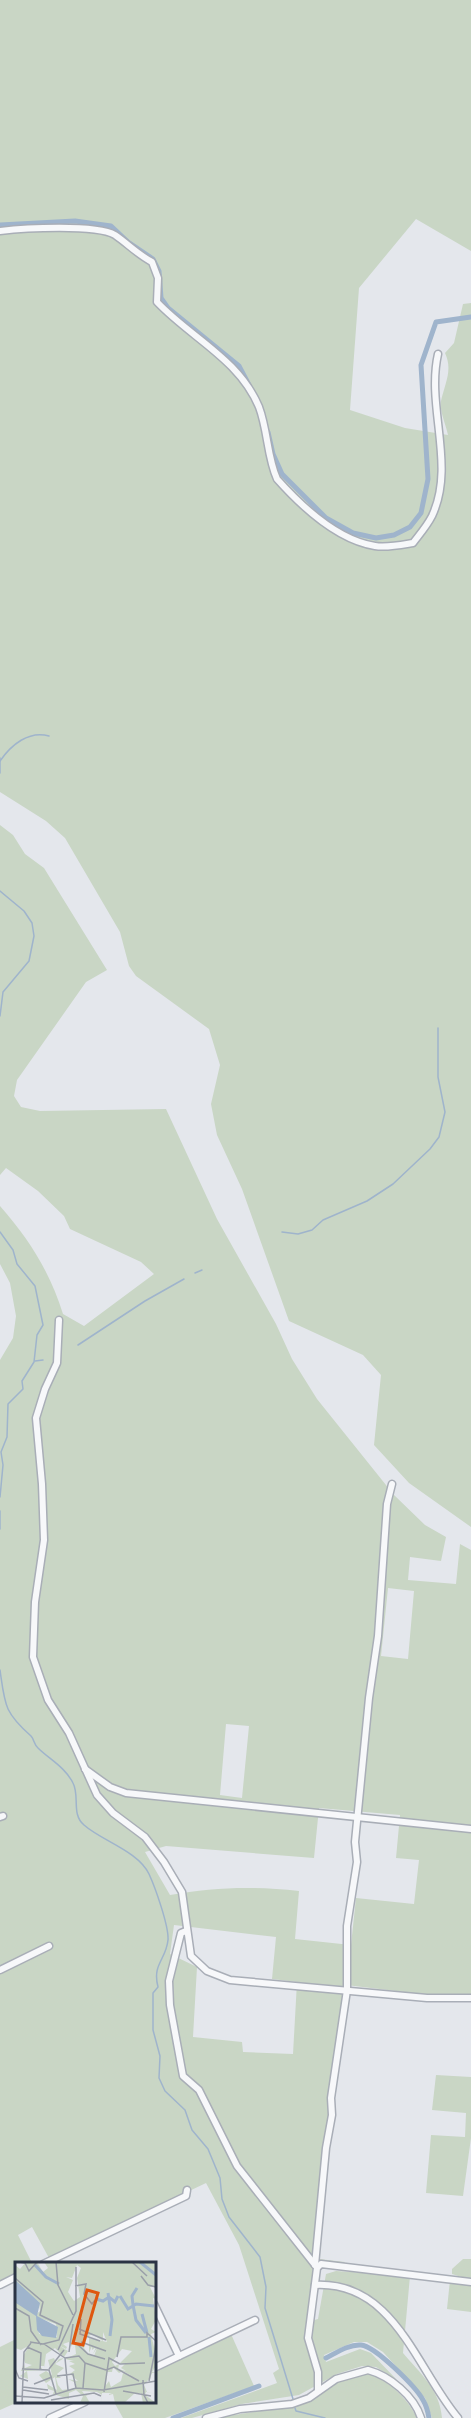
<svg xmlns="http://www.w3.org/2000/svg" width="471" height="2418" font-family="'IBM Plex Sans',sans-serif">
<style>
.green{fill:#c9d6c5;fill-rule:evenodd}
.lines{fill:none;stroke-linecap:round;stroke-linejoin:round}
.stream{stroke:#9fb4cc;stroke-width:1.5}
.canal{stroke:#9fb4cc;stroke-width:5}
.street-casing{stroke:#a9aeb7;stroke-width:9}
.street{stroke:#f7f8fa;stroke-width:6}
.inset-river{fill:none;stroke:#9fb4cc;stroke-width:3}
.inset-road{fill:none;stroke:#9a9fa9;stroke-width:1.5}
.view{fill:#df570f;fill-opacity:0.15;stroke:#df570f;stroke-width:3}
.inset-edge{fill:none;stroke:#2b3445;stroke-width:3}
</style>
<rect width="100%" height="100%" fill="#e4e7ec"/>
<g class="green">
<path d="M0,0h471v251l-55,-32 -57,69 -9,122 55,18 43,7c-2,-10 -9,-25 -7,-34 4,-18 12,-31 4,-48l9,-10 9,-39 8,-1v1224l-62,-44 -35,-38 7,-70 -18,-20 -74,-34 -47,-132 -25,-54 -6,-31 9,-39 -11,-36 -73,-53 -7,-10 -9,-34 -55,-94 -19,-17 -46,-29z"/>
<path d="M0,825l13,10 12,19 19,14 63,102 -21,12 -69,98 -3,16 7,11 19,4 126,-2 51,110 59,105 16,35 25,40 77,96 31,30 21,12 -5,24 -31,-4 -2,23 48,4 4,-40 11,6v450l-125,-15 -27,274 26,3 -2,3 -15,1 -14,7 -3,48 7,-2 8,-45 10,-3 74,5 -7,77c17,20 37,37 39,65h-10l-7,-20 -42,-46 -16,-10h-13l-30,13 2,7 34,-13 11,4 26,27 -21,-13 -14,-1 -25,8 -38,21 -57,9 -50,14h-11l96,-35 -4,-10 6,-4 -40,-124 -33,-62 -157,75 -17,-31 -14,8 14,28 -16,1v10l-16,8v-922l13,-22 3,-22 -6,-33 -10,-19v-58c29,33 50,66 63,108l21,12 70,-52 -13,-12 -71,-33 -6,-13 -26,-25 -32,-23 -6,7zM388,1588l26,3 -6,68 -27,-3zM226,1724l23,2 -7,72 -22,-3zM319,1808l81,7 -4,43 23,2 -5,44 -58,-6 -5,47 -56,-6 4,-48c-45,-5 -85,-4 -129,4l-25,-43 21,-6 148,12zM174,1925l102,12 -4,42 25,3 -4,72 -50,-2 -1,-10 -49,-5 4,-70 -27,-13z"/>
<polygon points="436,2075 471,2077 471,2138 463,2196 426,2193 431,2135 465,2137 466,2113 432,2110"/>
<polygon points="463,2259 471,2259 471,2280 452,2274 452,2269"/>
<polygon points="450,2280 471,2284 471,2312 447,2309"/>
<polygon points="231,2334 254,2386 165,2418 123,2418 114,2402 154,2402 155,2370"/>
<polygon points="16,2339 18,2402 0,2410 0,2347"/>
<path d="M370,2373c20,10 37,24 47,45h-202l88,-14c8,-2 10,-6 16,-11 13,-11 34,-18 51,-20z"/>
</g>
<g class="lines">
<g class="stream">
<polyline points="0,758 0,773"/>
<path d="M0,761c11,-16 29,-31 49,-25"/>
<polyline points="0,891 24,911 32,923 34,936 29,961 3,992 0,1016"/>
<polyline points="0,1232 13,1250 17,1264 35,1286 43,1325 37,1335 34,1362 22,1381 23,1389 8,1404 7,1437 1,1452 3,1465 0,1497"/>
<polyline points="282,1232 298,1234 312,1230 323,1220 367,1201 393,1184 430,1149 439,1137 445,1112 438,1077 438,1028"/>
<polyline points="195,1273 202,1270"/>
<polyline points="78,1345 145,1301 184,1279"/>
<polyline points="35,1361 43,1360"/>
<polyline points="0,1511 0,1529"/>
<path d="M0,1670c5,35 4,42 31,66 3,3 3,9 7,12 11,11 27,19 35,35 7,13 -2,31 11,42 18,16 54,26 65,49 6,13 20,52 19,66 -2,20 -16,24 -10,47l-5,6v37l7,26 -1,22 6,13 20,19 7,20 16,19 12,29 2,21 7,18 31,40 6,30 -1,21 28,91"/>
<polyline points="295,2408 296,2411 325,2418"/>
</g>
<g class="canal">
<polyline points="0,225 75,221 111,226 128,242 153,259 159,271 161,298 168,308 239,366 249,385"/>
<polyline points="268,432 273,454 282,474 326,518 353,533 376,538 394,535 410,527 421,513 428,479 421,365 436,322 471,317"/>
<path d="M326,2358c10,-5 23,-14 35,-13 14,1 55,42 62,55 3,5 5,12 6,18"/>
<polyline points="173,2418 259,2386"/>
</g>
<defs>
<g id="street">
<path d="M0,231c24,-3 96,-7 115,4 13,9 22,19 37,27l6,16 -1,24c34,36 82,57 102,105 9,24 8,50 18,72 25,28 60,61 98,67 12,2 26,-1 38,-3 6,-8 14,-17 19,-27 24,-51 -6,-109 6,-162"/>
<polyline points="59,1320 57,1363 45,1389 36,1418 42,1484 44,1540 35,1602 33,1657 48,1700 69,1733 97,1795 113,1813 145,1837 164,1862 182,1892 191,1956 207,1971 230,1980 427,1998 471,1998"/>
<polyline points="85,1769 110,1787 126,1793 471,1829"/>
<polyline points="0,1817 3,1816"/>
<polyline points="186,1931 181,1933 169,1981 170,2005 183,2076 199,2090 237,2166 315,2265"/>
<polyline points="0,1970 49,1946"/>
<polyline points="43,2264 186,2196 187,2190"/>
<polyline points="315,2265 326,2148 332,2115 331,2098 347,1990 347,1926 357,1862 355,1842 369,1698 378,1636 387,1504 392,1484"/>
<polyline points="0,2285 16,2277"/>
<path d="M315,2285c79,-4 101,83 143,133"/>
<polyline points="154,2304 179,2356"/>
<polyline points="154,2368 255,2320"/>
<polyline points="318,2391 318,2372 308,2338 317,2268 321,2264 471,2282"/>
<polyline points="50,2418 85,2402"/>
<path d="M206,2418l34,-9 52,-5 17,-6 27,-19 32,-9c22,6 46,26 53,48"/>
</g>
</defs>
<use href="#street" class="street-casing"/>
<use href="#street" class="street"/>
</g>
<g transform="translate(15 2262)">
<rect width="141" height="141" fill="#e4e7ec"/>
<path d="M11,0h11l6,10 5,-4 -4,-6h112v25h-6l6,12 -3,-1 3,22 -5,9 5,3 -5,2 3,13 2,-6v25l-4,6 4,1h-4l-2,6h6h-19h12l-5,6 3,7 9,2 -10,-2 -1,3 11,8h-13l-2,-10h-6l-11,10h-9l-2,-9 -4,1v-1l3,-1h-10l-1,10 1,-8 -5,-3 -15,-1 3,4 5,-1 -4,2 4,7h-10l3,-7 -7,-6 -7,3v6l-16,-5 1,-3 -6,-2 -1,-5 10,6 -2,-13 -9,6 -7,-8 7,-4 6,4 -4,-15 6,-2 2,5 3,-4 5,-1 -9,6 9,4 -7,6 4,4h-5l2,7 4,5 14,-2v-5l-8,-4 10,2 -8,-7 5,-4 -6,-4 6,-2 -6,-3h5l-9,-2 11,-5 -1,-9 -4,6 5,-7 -2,-4 -3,7 -2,-5 -6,2 4,3 -1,2 -11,-6 13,8 -4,6 -9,-9 -9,6 -2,14v-2h-4l3,4 -16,1 1,8 -8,-3 7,-5h-6l3,-8 1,5 7,-3 -7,-2 -2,-7 7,-11 -9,5 -6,-2v-49l20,16 5,-4 -1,-9 -24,-19v-18l5,4zM62,3l4,3 -4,10 3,19 -6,4 -6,-9 5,-12 -7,-3 6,1zM22,55l19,7 1,13 -18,-3zM88,70l4,10 -18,-4v15l3,-7v4l4,-3 -3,7 4,-6 -3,8 -6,-2 -4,-6 3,-11 5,-3 11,7zM107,87l10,2 -12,12 5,1 -4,4 5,3 -8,-2 1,-5 -4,2 -3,-4zM98,105l6,6 4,-2 9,5 -9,-3 -2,8 -10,6 -2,-6 -3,4 1,-13h5z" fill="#c9d6c5" fill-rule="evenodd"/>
<path d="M0,18l25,23 -3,13 21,11 -2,11 -14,-2 -5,-6 -1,-14 -20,-13z" fill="#9fb4cc"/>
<path class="inset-river" d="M125,0l16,13M20,3l11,12 13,7M122,26l-5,8 1,9 3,15 10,13M93,31l4,27 -2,16M105,34l8,13 8,-5 18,2M81,37l7,2 6,-4 6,5 3,-6M127,52l5,19M134,75l2,20"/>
<path class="inset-road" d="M4,0l6,1 4,8 8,-9M41,0l2,23 15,30M117,0l15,14M126,14l7,9 8,2M0,16l28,24 -3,13 23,11 -4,14 -16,4 -13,-2M60,24l11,-2 -2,10 8,10 3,-4M0,46l14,8 2,15 10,14M66,57l-1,15 20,7M64,67l27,11M66,80l25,9M29,82l21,14M62,82l11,10 17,5M12,85l14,6 -1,17M43,88l18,-39v-44M54,90l4,-28M102,95l4,-20h26v-4l9,8M50,96l3,32M50,96l14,-2 6,7M70,101l21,7M0,107l4,9 9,3M7,107l27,1 7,24M34,107l15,-19M91,108l8,-3 25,14M42,114l16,-2 3,14M128,118l1,15 4,8 -4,-8zM134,119l7,-35M19,122l18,-7M8,125l25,3M68,126l2,-25M8,128l26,4M108,129l28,5M89,130l5,-34 11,6 25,-1M0,134l29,2 32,-10 27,2 53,-9M36,138l43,-7 7,3M7,141l2,-51 7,-9"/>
<path class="view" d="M72,28l11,3 -15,52 -10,-2z"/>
<rect width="141" height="141" class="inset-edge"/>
</g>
</svg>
